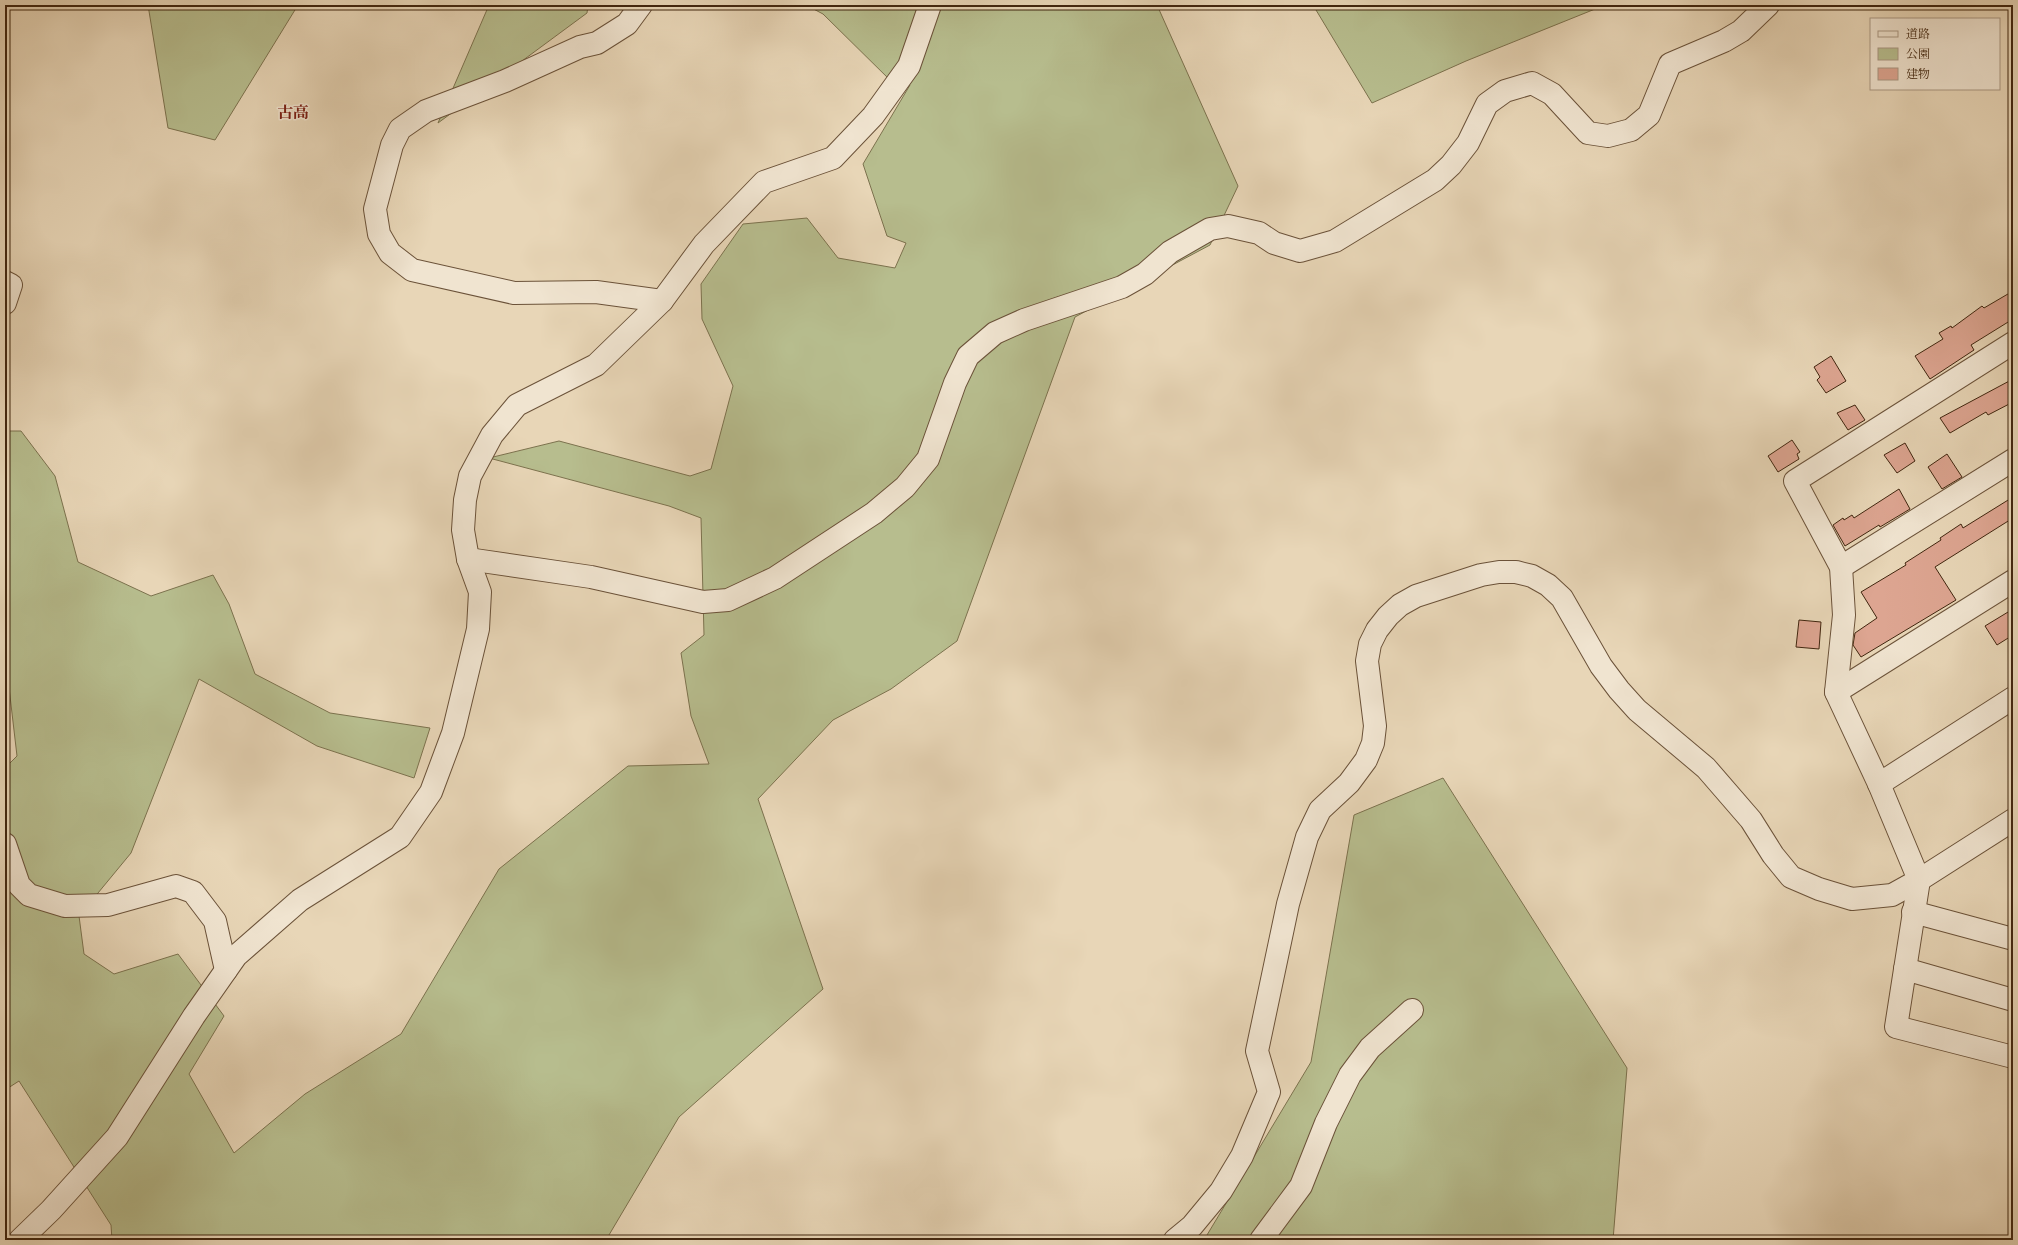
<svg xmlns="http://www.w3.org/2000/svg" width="2018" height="1245" font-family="'IM FELL Great Primer','Noto Serif JP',serif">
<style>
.green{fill:#b7bd8e;stroke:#7c724e}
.building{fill:#dda591;stroke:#41260f}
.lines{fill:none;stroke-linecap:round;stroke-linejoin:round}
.minor-casing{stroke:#6b5239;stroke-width:24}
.minor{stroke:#f0e4d0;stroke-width:22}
.labels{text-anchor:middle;stroke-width:3;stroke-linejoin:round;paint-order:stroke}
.quarter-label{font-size:16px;font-weight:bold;fill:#7a1f14;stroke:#f0e4d0}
</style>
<rect width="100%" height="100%" fill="#e8d6b7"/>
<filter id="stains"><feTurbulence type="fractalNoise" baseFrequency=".005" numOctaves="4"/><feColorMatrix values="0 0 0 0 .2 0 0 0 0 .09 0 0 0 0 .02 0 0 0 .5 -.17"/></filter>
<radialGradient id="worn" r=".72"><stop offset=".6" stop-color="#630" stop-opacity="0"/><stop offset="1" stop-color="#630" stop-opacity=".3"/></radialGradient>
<g class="green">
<polygon points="148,5 298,5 215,140 168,128"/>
<polygon points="489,5 588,5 587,13 438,123"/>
<polygon points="806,5 1157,5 1238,186 1210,245 1075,317 957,641 891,689 833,720 758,799 823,989 679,1117 606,1240 112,1240 111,1225 19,1081 5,1090 5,768 17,756 8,679 5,674 5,431 21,431 55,476 78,562 151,596 213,575 229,604 255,674 330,713 430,728 414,778 317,746 199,679 131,853 79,916 84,954 114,974 178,954 224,1016 189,1074 234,1153 305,1094 401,1034 499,869 628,766 709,764 691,716 681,653 704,635 701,518 669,506 489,458 559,441 690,476 711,469 733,386 702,319 701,284 743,224 807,218 838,258 895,268 906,243 887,236 863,164 910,85 892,82 823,14"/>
<polygon points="1313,5 1605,5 1466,61 1372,103"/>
<polygon points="1443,778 1627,1068 1613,1240 1204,1240 1311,1062 1354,815"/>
</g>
<g class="building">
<polygon points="2013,291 2013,319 1971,345 1974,350 1930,379 1915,356 1943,339 1939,333 1951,326 1952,328 1982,306 1984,308"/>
<polygon points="1831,356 1846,381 1826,393 1817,380 1820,377 1814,367"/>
<polygon points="2013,379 2013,402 1988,415 1986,412 1950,433 1940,418"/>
<polygon points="1855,405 1865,420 1848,430 1837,413"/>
<polygon points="1792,440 1800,452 1797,454 1799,459 1778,472 1768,456"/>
<polygon points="1905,443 1915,461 1897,473 1884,455"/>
<polygon points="1947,454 1962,477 1942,489 1928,467"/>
<polygon points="1899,489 1910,509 1880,527 1879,525 1845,546 1833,525 1843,518 1844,520 1852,515 1854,518"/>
<polygon points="2013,497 2013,518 1935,567 1956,600 1861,657 1853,645 1855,633 1877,618 1861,592 1906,565 1905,563 1941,540 1940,538 1961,524 1963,528"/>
<polygon points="2013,609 2013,635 1997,645 1985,626"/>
<polygon points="1799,620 1821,622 1819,649 1796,647"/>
</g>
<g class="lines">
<defs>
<g id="minor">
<polyline points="641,5 627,24 597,43 580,47 505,81 426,111 400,129 392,145 375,209 379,234 390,253 412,270 514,293 596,292 662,301"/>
<polyline points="5,282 11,285 5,303"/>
<polyline points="2013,343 1795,481 1841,567 1844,615 1836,692 1879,784 1919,880 1896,1027 2013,1057"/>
<polyline points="468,559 591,577 703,602 728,600 775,578 874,513 905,487 928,459 955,383 968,356 995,333 1024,320 1122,287 1145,274 1170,252 1210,229 1228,226 1259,233 1274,243 1300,251 1335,241 1435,180 1451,165 1468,143 1487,104 1505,91 1532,83 1552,94 1588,133 1608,136 1631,130 1649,115 1670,64 1724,41 1741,31 1768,5"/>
<polyline points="1841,567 2013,460"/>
<polyline points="1836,692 2013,581"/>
<polyline points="1879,784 2013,698"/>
<polyline points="5,844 19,885 29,895 65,906 108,905 176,886 193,892 215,921 226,970"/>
<polyline points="1913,912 2013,939"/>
<polyline points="1905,969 2013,1000"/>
<polyline points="20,1240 51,1210 117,1137 194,1016 236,956 300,900 400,837 431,792 453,733 478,629 480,592 468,559 463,530 465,500 470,476 492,435 517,405 596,365 662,301 704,244 764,182 833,158 873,116 909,66 930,5"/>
<polyline points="1175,1240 1192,1226 1221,1191 1242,1156 1269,1092 1257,1051 1288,904 1307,837 1320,810 1349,783 1366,760 1373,743 1375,726 1367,661 1370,644 1377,630 1388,616 1400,605 1416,596 1481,575 1499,572 1516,572 1532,576 1548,585 1562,598 1601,666 1619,690 1637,710 1706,768 1751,820 1773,855 1791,877 1819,889 1852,899 1892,895 1919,880 2013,820"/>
<polyline points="1261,1240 1301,1186 1326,1123 1350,1075 1370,1048 1412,1010"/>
</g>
</defs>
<use href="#minor" class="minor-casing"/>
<use href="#minor" class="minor"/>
</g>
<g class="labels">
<g class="quarter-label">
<text x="293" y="118">古高</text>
</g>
</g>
<rect width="2018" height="1245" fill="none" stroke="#e8d6b7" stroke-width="20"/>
<rect x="6" y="6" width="2006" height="1233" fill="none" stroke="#41260f" stroke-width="2"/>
<rect x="10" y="10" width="1998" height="1225" fill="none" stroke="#41260f"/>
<rect x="1870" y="18" width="130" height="72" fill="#f0e4d0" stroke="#aa9883"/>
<rect x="1878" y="31" width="20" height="6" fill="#f0e4d0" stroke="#aa9883"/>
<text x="1906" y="38" font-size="12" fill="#41260f">道路</text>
<rect x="1878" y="48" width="20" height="12" fill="#b7bd8e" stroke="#aa9883"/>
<text x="1906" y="58" font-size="12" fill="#41260f">公園</text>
<rect x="1878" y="68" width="20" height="12" fill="#dda591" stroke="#aa9883"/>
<text x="1906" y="78" font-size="12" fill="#41260f">建物</text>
<rect width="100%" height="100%" filter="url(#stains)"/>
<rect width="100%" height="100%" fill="url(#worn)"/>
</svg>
